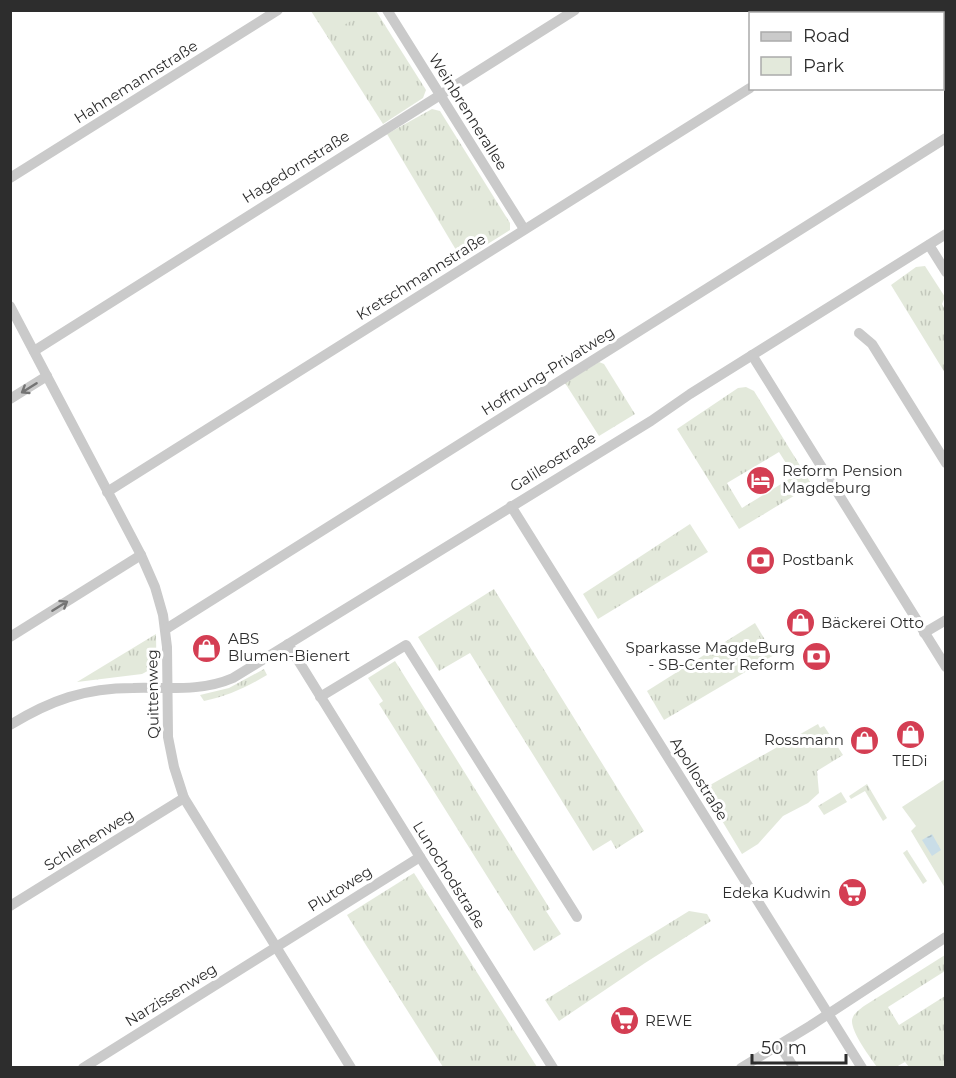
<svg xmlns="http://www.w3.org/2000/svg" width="956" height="1078" font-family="Montserrat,sans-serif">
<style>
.grass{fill:url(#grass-tufts);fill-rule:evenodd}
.park{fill:#e3e9db}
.water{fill:url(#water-ripples)}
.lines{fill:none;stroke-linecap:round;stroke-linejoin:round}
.street{stroke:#cacaca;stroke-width:10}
.oneway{stroke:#747474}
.labels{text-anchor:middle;stroke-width:6;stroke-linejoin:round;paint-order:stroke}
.street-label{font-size:15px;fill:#2d2d2d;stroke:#fff}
.poi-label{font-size:15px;fill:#2d2d2d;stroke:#fff;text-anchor:start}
</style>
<defs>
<pattern id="grass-tufts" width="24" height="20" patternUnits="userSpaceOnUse" patternTransform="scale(1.5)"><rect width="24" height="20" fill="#e3e9db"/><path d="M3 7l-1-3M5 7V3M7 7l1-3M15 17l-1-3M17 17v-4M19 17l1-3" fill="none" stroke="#c3c8bc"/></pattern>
<pattern id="water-ripples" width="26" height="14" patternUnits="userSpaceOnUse" patternTransform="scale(1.5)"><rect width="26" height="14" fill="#c9dde7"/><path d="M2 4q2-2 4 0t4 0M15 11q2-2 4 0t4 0" fill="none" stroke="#adbec6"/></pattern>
</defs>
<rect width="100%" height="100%" fill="#fff"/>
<g class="grass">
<polygon points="311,11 376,11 426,90 423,98 383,124"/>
<polygon points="432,109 440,111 510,223 510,230 462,260 387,134"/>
<polygon points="925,266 945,297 942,304 945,310 945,373 891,285 916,267"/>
<polygon points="599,362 604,364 635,414 599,436 565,383"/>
<path d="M746,387l8,4 58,94 -73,44 -62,-100 61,-41zM779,452l15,24 -52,32 -15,-25z"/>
<polygon points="690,524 708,552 598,619 583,594"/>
<polygon points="494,589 644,831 616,849 611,840 593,851 470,653 439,671 418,637"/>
<polygon points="755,623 774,655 664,720 647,691"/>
<path d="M156,634c0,16 3,33 -14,40l-65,8z"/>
<polygon points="395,661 550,909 546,911 561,934 534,951 379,704 383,701 368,678"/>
<path d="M264,669l3,6c-20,12 -39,21 -63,26l-4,-6 29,-7z"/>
<polygon points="818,724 820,728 824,726 843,755 817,771 819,793 808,803 783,816 758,844 742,854 703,789"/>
<polygon points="867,784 887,818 883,821 865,791 851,799 849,796"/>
<polygon points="841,792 847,802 824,815 818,806"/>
<polygon points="907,850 927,881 923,884 903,853"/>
<polygon points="414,873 537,1067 443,1067 347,915"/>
<polygon points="689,911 707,914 711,921 645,963 559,1021 545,1000"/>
<path d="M945,955v16l-57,36 11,18 46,-29v71h-36l-4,-5 -9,5h-19c-7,-10 -26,-35 -25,-47 1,-6 7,-10 12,-14z"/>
</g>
<g class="park">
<polygon points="331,10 350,11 355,19 338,28 329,14"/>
<polygon points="486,202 497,221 469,238 458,219"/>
<polygon points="752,626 769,652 729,676 713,650"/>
<polygon points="945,779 945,888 911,831 916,826 902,807"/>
</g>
<polygon class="water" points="932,834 941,850 932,856 922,840"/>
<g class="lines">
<g class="street">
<polyline points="387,10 524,229"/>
<polyline points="870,14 875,10"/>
<polyline points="10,178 278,10"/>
<polyline points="929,245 946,272"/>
<polyline points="10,306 141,555 155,587 163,615 167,647 168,737 174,767 184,798 351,1068"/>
<polyline points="859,333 872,344 946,463"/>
<polyline points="34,351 575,10"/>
<polyline points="752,355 946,667"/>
<polyline points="10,399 47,376"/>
<polyline points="107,492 750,88"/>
<polyline points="511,506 862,1068"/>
<polyline points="166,629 946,138"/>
<polyline points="924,633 946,620"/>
<polyline points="10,637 141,555"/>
<polyline points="288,644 420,857 553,1068"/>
<polyline points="320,697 406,645 577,917"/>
<path d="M10,725c41,-25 75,-37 123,-37 33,-1 68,4 100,-10l418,-257 39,-27 256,-160"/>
<polyline points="10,906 184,798"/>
<polyline points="779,1044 794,1068"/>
<polyline points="83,1068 420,857"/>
<polyline points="741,1068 810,1026 946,937"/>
</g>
</g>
<defs><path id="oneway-shaft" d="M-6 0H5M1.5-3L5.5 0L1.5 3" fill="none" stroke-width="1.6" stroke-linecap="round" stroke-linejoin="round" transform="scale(1.5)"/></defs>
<g class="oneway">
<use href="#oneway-shaft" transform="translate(29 388) rotate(148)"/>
<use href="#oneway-shaft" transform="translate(60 606) rotate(-32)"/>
</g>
<defs>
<symbol id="hotel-disc" viewBox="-11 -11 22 22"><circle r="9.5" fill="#d43e53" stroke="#fff"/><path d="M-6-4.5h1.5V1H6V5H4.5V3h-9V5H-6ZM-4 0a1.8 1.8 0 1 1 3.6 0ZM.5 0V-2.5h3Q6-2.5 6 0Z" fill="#fff"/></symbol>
<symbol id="bank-disc" viewBox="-11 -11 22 22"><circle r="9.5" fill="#d43e53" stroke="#fff"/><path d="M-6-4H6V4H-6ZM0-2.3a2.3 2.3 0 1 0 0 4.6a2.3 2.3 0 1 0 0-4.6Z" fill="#fff"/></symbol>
<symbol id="shop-disc" viewBox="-11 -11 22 22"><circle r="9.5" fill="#d43e53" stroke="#fff"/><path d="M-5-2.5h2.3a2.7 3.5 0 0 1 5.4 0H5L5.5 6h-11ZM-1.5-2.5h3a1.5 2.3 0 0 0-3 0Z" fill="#fff"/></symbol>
<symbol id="supermarket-disc" viewBox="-11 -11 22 22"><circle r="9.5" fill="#d43e53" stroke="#fff"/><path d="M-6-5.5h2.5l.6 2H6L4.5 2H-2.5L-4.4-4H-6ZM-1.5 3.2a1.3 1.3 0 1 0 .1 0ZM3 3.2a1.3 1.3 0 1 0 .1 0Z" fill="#fff"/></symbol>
</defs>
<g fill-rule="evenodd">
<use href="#hotel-disc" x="744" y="464" width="33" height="33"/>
<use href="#bank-disc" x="744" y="544" width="33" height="33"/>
<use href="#shop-disc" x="784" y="606" width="33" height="33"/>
<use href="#shop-disc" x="190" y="632" width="33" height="33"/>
<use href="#bank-disc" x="800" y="640" width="33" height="33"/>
<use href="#shop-disc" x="894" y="718" width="33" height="33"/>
<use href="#shop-disc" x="848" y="724" width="33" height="33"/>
<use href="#supermarket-disc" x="836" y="876" width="33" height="33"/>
<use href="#supermarket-disc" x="608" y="1004" width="33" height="33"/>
</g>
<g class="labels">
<g class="street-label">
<text transform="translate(136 82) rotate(-32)" y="5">Hahnemannstraße</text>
<text transform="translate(468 112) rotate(58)" y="5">Weinbrennerallee</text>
<text transform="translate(296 167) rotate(-32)" y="5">Hagedornstraße</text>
<text transform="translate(421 277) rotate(-32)" y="5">Kretschmannstraße</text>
<text transform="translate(548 371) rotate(-32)" y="5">Hoffnung-Privatweg</text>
<text transform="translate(553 462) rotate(-32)" y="5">Galileostraße</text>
<text transform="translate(153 694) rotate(-91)" y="5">Quittenweg</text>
<text transform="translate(699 779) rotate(58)" y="5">Apollostraße</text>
<text transform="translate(89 840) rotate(-32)" y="5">Schlehenweg</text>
<text transform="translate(449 875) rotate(58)" y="5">Lunochodstraße</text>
<text transform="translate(340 889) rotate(-32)" y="5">Plutoweg</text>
<text transform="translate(171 995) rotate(-32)" y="5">Narzissenweg</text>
</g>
<g class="poi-label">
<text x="782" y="476">Reform Pension<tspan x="782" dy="17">Magdeburg</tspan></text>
<text x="782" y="565">Postbank</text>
<text x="821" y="628">Bäckerei Otto</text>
<text x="228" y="644">ABS<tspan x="228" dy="17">Blumen-Bienert</tspan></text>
<text x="795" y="653" text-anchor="end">Sparkasse MagdeBurg<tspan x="795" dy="17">- SB-Center Reform</tspan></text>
<text x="844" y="745" text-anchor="end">Rossmann</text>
<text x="910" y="766" text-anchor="middle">TEDi</text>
<text x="831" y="898" text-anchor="end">Edeka Kudwin</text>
<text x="645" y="1026">REWE</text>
</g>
</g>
<rect width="956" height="1078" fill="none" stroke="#2d2d2d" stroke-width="24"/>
<rect x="749" y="12" width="195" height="78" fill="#ffffff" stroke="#ababab" stroke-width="1.5"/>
<rect x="761" y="32" width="30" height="9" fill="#cacaca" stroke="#ababab" stroke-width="1.5"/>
<text x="803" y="42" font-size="18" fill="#2d2d2d">Road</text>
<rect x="761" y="57" width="30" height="18" fill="#e3e9db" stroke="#ababab" stroke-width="1.5"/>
<text x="803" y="72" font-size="18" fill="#2d2d2d">Park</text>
<path d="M752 1054v9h94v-9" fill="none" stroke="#2d2d2d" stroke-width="3"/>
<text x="761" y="1054" font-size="18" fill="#2d2d2d" stroke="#ffffff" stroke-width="4.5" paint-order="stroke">50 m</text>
</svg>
